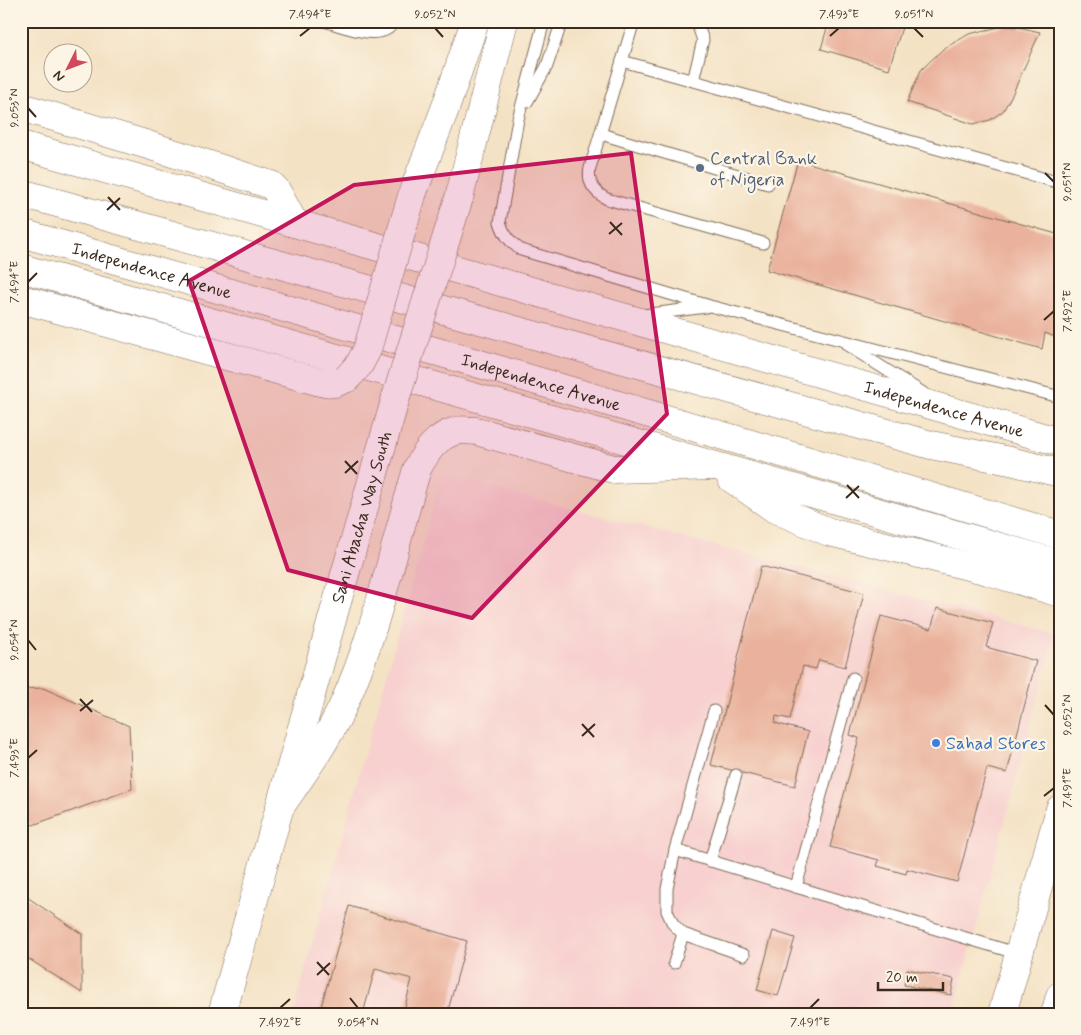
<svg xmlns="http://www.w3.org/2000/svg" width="1081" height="1035" font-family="Mynerve,sans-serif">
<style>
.built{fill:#f7d0cf}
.building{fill:#eab29d}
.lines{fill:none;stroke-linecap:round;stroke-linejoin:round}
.service-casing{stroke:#7c6a58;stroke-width:13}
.secondary-casing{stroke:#7c6a58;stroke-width:29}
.primary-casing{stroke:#7c6a58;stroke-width:29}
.trunk-casing{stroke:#7c6a58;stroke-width:29}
.service{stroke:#fff;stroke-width:11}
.secondary{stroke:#fff;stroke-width:28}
.primary{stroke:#fff;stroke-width:28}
.trunk{stroke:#fff;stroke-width:28}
.trunk-bridge-casing{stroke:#7c6a58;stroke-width:29;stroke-linecap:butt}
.trunk-bridge{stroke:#fff;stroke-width:28}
.marked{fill:#c2185b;fill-opacity:0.2;stroke:#c2185b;stroke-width:4;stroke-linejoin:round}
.ticks{fill:none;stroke:#3b2a1e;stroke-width:2}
.service-dot{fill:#5c6f8a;stroke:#fcf5e5;stroke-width:2}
.shop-dot{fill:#3f7fe0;stroke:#fcf5e5;stroke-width:2}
.labels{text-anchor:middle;stroke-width:4.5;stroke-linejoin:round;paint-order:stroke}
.service-label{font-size:18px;fill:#4e5e75;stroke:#fcf5e5;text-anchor:start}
.street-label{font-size:18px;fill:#3b2a1e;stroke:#fcf5e5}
.shop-label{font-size:18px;fill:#366cbe;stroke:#fcf5e5;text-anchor:start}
.neatline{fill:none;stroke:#3b2a1e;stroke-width:2}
.ticks-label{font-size:12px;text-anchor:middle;fill:#3b2a1e}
</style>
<rect width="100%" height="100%" fill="#fcf5e5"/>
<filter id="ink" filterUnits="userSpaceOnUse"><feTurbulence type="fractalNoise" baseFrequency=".02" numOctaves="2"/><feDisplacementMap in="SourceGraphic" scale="10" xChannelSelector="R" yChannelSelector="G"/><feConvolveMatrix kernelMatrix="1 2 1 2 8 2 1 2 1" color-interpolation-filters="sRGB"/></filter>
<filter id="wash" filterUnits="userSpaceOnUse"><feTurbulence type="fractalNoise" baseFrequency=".0096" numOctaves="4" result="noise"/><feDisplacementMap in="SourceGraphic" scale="20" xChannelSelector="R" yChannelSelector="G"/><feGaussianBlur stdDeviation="1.12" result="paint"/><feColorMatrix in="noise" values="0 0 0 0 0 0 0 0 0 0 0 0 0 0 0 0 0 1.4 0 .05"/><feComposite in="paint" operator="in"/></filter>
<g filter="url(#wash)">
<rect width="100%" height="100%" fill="#f4e2c5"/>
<polygon class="built" points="442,475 1055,634 953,1014 293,1014"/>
<g id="blocks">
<g class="building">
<polygon points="829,21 904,21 889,69 821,49"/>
<polygon points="1004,26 1018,27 1040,32 1012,95 1003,111 990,120 973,124 907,102 921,70 943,49 969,34"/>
<polygon points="798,160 1060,235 1060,339 1045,333 1042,349 767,270"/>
<polygon points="761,566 864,593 845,667 819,660 816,669 803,666 790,719 776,716 775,723 808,732 795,786 711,765"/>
<polygon points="937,608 993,623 986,647 1036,661 1007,773 987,768 957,882 907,869 906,874 877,866 879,860 830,847 859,738 850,735 881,616 931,629"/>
<polygon points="43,688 129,726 132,789 33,825 21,820 21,689"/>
<polygon points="21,893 82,934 82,993 21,954"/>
<polygon points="349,906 467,941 447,1014 403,1014 412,979 375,969 363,1014 319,1014"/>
<polygon points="773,931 795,938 778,996 757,990"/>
<polygon points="907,969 954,979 951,995 904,985"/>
</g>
</g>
</g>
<g filter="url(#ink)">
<use href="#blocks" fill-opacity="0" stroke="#7c6a58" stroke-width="1"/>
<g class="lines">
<defs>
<g id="service">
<path d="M324,21c18,5 60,23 70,0"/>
<path d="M544,21l-26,98 -18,103c4,13 10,20 21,28l189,56 350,91"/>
<path d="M634,21l-44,147c-3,14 4,24 17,31l156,44"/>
<polyline points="622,61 1060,183"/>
<polyline points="693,81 703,40 696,21"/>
<polyline points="527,102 547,66 562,21"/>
<polyline points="601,134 768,184"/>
<polyline points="643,315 706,307"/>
<polyline points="847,345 923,393"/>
<polyline points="853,678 796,887 1019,954"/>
<polyline points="714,711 675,850 667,889 667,911 673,924 683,934 744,955"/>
<polyline points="675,850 796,887"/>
<polyline points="710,861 736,775"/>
<polyline points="674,963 683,934"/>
</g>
<g id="secondary">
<polyline points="21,193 931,445 1010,461 1060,473"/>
<path id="s1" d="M21,233l452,129 587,173"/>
<polyline points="1002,1014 1060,809"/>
<polyline points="1055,1014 1060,996"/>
</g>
<g id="primary">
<path id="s2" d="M21,145l1039,297"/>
<polyline points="21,268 1060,564"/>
<polyline points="731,478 775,509 829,532 988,571 1060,593"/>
</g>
<g id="trunk">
<polyline points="21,107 148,145 271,185 276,190 294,223"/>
<polyline points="413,192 445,109 475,21"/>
<polyline points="459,198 504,21"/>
<polyline points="21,299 320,382 335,383 347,378"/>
<path d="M280,807c22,-32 45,-63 62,-99 35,-76 51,-159 75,-239 9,-17 19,-33 39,-38 6,-2 14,0 20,0l138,38 100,-3"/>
<path id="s3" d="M222,1014l113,-405 61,-212"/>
</g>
</defs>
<use href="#service" class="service-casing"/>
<use href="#secondary" class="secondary-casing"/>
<use href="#primary" class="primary-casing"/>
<use href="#trunk" class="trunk-casing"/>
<use href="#service" class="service"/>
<use href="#secondary" class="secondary"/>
<use href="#primary" class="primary"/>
<use href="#trunk" class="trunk"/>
<defs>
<g id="trunk-bridge">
<polyline points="347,378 359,365 367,350 413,192"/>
<polyline points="396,397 459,198"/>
</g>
</defs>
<use href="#trunk-bridge" class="trunk-bridge-casing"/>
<use href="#trunk-bridge" class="trunk-bridge"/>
</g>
</g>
<path class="marked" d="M631,153l36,261 -195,204 -184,-48 -99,-289 165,-96z"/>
<path class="ticks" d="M435,28l8,9M914,28l9,9M300,36l10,-8M830,36l9,-8M28,108l8,9M1045,173l9,9M108,197l12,13M107,210l13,-12M610,222l12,13M609,234l13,-11M28,282l9,-9M1044,320l10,-9M345,461l12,13M345,473l13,-12M847,485l12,13M846,498l13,-12M28,640l8,10M80,699l12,13M1045,705l9,10M80,711l13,-11M582,724l12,13M582,736l13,-12M28,758l9,-8M1044,796l10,-8M317,962l12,13M317,975l13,-12M350,998l8,10M280,1008l10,-9M810,1008l9,-9"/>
<circle class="service-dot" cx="700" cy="168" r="5"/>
<circle class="shop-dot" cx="936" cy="743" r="5"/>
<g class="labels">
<g class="service-label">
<text x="710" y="164">Central Bank<tspan x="710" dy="21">of Nigeria</tspan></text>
</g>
<g class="street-label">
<text dy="6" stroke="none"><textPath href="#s1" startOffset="136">Independence Avenue</textPath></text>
<text dy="6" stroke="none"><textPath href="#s1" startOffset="541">Independence Avenue</textPath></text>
<text dy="6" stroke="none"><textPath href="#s2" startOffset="960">Independence Avenue</textPath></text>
<text dy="6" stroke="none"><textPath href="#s3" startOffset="516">Sani Abacha Way South</textPath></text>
</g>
<g class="shop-label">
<text x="946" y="749">Sahad Stores</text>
</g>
</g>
<rect width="1081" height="1035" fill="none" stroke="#fcf5e5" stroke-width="55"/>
<g transform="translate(68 68) rotate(228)"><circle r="24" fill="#fcf5e5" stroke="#afa495"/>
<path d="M0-4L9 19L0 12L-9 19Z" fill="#d1495b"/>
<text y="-8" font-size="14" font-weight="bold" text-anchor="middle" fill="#3b2a1e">N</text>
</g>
<path d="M878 982v8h65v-8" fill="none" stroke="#3b2a1e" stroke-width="2.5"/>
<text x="886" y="982" font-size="15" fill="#3b2a1e" stroke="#fcf5e5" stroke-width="4" paint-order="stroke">20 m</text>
<rect x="28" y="28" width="1026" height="980" class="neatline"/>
<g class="ticks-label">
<text x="310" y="18">7.494°E</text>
<text x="435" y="18">9.052°N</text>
<text x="839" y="18">7.493°E</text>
<text x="914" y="18">9.051°N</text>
<text transform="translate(14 108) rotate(-90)" y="4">9.053°N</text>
<text transform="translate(1067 182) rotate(-90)" y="4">9.051°N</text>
<text transform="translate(14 282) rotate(-90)" y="4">7.494°E</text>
<text transform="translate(1067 311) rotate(-90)" y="4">7.492°E</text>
<text transform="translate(14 640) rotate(-90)" y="4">9.054°N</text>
<text transform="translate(1067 715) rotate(-90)" y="4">9.052°N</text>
<text transform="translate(14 758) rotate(-90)" y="4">7.493°E</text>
<text transform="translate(1067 788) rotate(-90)" y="4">7.491°E</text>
<text x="280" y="1026">7.492°E</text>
<text x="358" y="1026">9.054°N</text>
<text x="810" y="1026">7.491°E</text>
</g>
</svg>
